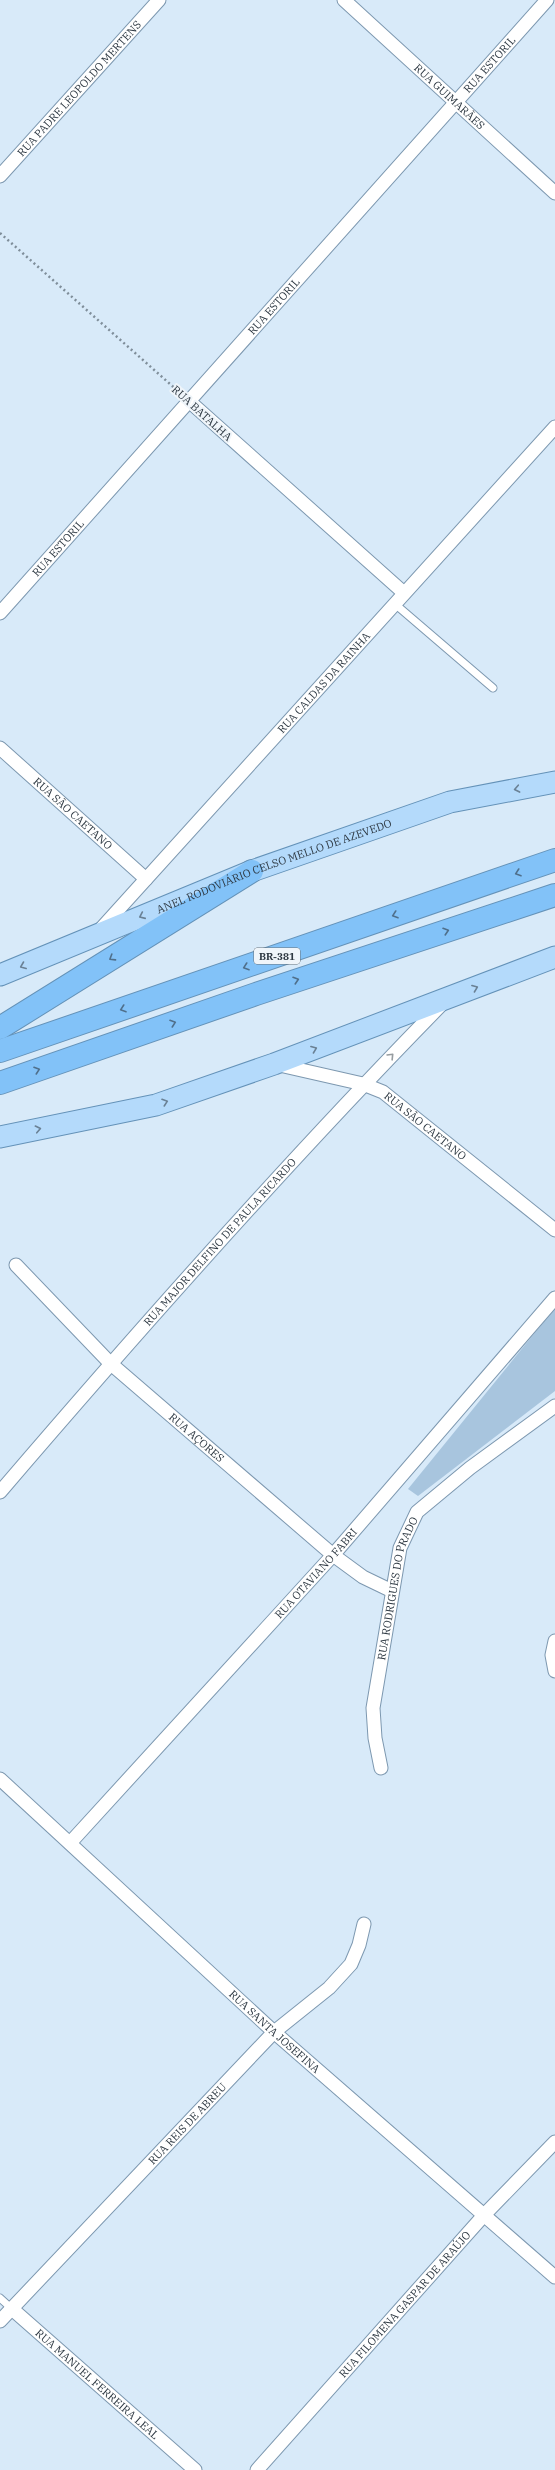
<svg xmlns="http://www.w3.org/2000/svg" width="555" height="2470" font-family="'IBM Plex Serif',serif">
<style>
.green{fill:#a8c5de}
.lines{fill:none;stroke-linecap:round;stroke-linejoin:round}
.service-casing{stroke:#7d98b0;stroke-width:9}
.minor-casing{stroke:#7d98b0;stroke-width:15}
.primary-casing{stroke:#6492b8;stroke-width:23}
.motorway-casing{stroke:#6492b8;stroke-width:24}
.path{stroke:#7f8e9a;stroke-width:2.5;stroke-dasharray:2 3;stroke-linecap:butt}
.service{stroke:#fff;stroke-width:7}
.minor{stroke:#fff;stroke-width:13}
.primary{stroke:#b4dafb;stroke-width:21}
.motorway{stroke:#82c2f8;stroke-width:22}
.oneway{stroke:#6a8195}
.oneway2{stroke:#4f6f8b}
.oneway3{stroke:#969ca0}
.labels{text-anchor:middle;stroke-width:4;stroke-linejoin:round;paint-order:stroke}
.shield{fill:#eff5fa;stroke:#677179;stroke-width:1}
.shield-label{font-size:10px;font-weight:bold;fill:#2d3842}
.street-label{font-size:11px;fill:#2d3842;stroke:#eff5fa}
</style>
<rect width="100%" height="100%" fill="#d8eaf9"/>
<polygon class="green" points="555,1308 555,1391 418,1496 408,1489"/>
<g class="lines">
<defs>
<g id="service">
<polyline points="395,604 493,688"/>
<polyline points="0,2298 11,2308"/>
</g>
<g id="minor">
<path id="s1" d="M344,0l211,193"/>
<path id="s2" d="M0,176l159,-176"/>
<polyline points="189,401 404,593"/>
<path id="s3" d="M0,613l547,-613"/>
<path id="s4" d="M0,748l146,131"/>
<path id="s5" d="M99,931l456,-504"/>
<path id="s6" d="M275,1064l88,20 20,8 172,138"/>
<path id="s7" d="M16,1265l94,98 223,192 30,22 29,14"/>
<path id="s8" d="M0,1492c143,-167 289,-332 443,-489"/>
<polyline points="555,1641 552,1655 555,1671"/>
<path id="s9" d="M381,1768l-6,-30 -2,-30 27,-160 17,-36 53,-44 85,-62"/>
<path id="s10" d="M0,1779l274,253 281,245"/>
<path id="s11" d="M70,1843l263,-288 222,-257"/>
<path id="s12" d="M11,2308l184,162"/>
<path id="s13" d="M0,2321l274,-289 55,-44 22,-24 8,-19 5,-21"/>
<path id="s14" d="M257,2470l228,-256 70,-72"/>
</g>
<g id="primary">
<path id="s15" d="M0,975l252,-104 198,-69 105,-20"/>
<polyline points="0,1137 156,1105 274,1064 555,957"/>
</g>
<g id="motorway">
<polyline points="0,1028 252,871"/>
<polyline points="0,1051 555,860"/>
<polyline points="0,1083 256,994 555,895"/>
</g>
</defs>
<use href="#service" class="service-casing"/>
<use href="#minor" class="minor-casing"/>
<use href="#primary" class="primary-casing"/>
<use href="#motorway" class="motorway-casing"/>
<polyline class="path" points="0,233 179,392"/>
<use href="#service" class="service"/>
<use href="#minor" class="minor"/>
<use href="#primary" class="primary"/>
<use href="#motorway" class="motorway"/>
</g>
<defs><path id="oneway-chevron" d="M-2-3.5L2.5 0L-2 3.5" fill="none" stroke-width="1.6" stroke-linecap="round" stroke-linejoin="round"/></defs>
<g class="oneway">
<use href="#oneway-chevron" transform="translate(517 789) rotate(169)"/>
<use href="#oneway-chevron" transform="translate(142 916) rotate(156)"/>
<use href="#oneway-chevron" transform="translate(23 966) rotate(158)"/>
<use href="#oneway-chevron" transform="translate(475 988) rotate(-21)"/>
<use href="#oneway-chevron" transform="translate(314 1049) rotate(-21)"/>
<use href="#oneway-chevron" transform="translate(165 1102) rotate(-19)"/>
<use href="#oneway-chevron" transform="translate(38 1129) rotate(-12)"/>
</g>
<g class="oneway2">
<use href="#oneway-chevron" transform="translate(518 873) rotate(161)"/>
<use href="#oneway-chevron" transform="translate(395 915) rotate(161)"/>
<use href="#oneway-chevron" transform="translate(446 931) rotate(-18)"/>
<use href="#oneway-chevron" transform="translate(112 958) rotate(148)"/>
<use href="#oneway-chevron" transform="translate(246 967) rotate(161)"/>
<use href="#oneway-chevron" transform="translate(296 980) rotate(-18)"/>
<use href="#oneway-chevron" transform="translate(123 1009) rotate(161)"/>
<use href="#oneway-chevron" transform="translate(173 1023) rotate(-19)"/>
<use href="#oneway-chevron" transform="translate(37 1070) rotate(-19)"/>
</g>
<use class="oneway3" href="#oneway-chevron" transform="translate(391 1056) rotate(-46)"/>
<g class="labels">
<rect class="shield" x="254" y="948" width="46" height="16" rx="3"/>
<g class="shield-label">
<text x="277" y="960">BR-381</text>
</g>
<g class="street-label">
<text dy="4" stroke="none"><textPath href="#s3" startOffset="735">RUA ESTORIL</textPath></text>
<text dy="4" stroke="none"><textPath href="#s2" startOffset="118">RUA PADRE LEOPOLDO MERTENS</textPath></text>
<text dy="4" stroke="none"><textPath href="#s1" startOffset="143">RUA GUIMARÃES</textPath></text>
<text dy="4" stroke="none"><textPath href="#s3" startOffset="411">RUA ESTORIL</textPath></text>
<text transform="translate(202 413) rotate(42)" y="4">RUA BATALHA</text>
<text dy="4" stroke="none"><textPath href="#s3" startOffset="87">RUA ESTORIL</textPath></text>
<text dy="4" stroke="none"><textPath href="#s5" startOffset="335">RUA CALDAS DA RAINHA</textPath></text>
<text dy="4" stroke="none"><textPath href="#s4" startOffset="98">RUA SÃO CAETANO</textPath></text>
<text dy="4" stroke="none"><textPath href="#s15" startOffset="295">ANEL RODOVIÁRIO CELSO MELLO DE AZEVEDO</textPath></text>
<text dy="4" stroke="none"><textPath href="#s6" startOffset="166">RUA SÃO CAETANO</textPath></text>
<text dy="4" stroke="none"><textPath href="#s8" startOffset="333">RUA MAJOR DELFINO DE PAULA RICARDO</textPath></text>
<text dy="4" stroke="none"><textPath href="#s7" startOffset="250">RUA AÇORES</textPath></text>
<text dy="4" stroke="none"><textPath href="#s11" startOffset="365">RUA OTAVIANO FABRI</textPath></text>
<text dy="4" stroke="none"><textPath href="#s9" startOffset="183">RUA RODRIGUES DO PRADO</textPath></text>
<text dy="4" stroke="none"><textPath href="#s10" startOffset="373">RUA SANTA JOSEFINA</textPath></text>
<text dy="4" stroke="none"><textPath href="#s13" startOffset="272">RUA REIS DE ABREU</textPath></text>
<text dy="4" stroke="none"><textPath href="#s14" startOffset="222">RUA FILOMENA GASPAR DE ARAÚJO</textPath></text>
<text dy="4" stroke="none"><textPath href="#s12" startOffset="115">RUA MANUEL FERREIRA LEAL</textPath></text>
</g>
</g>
</svg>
